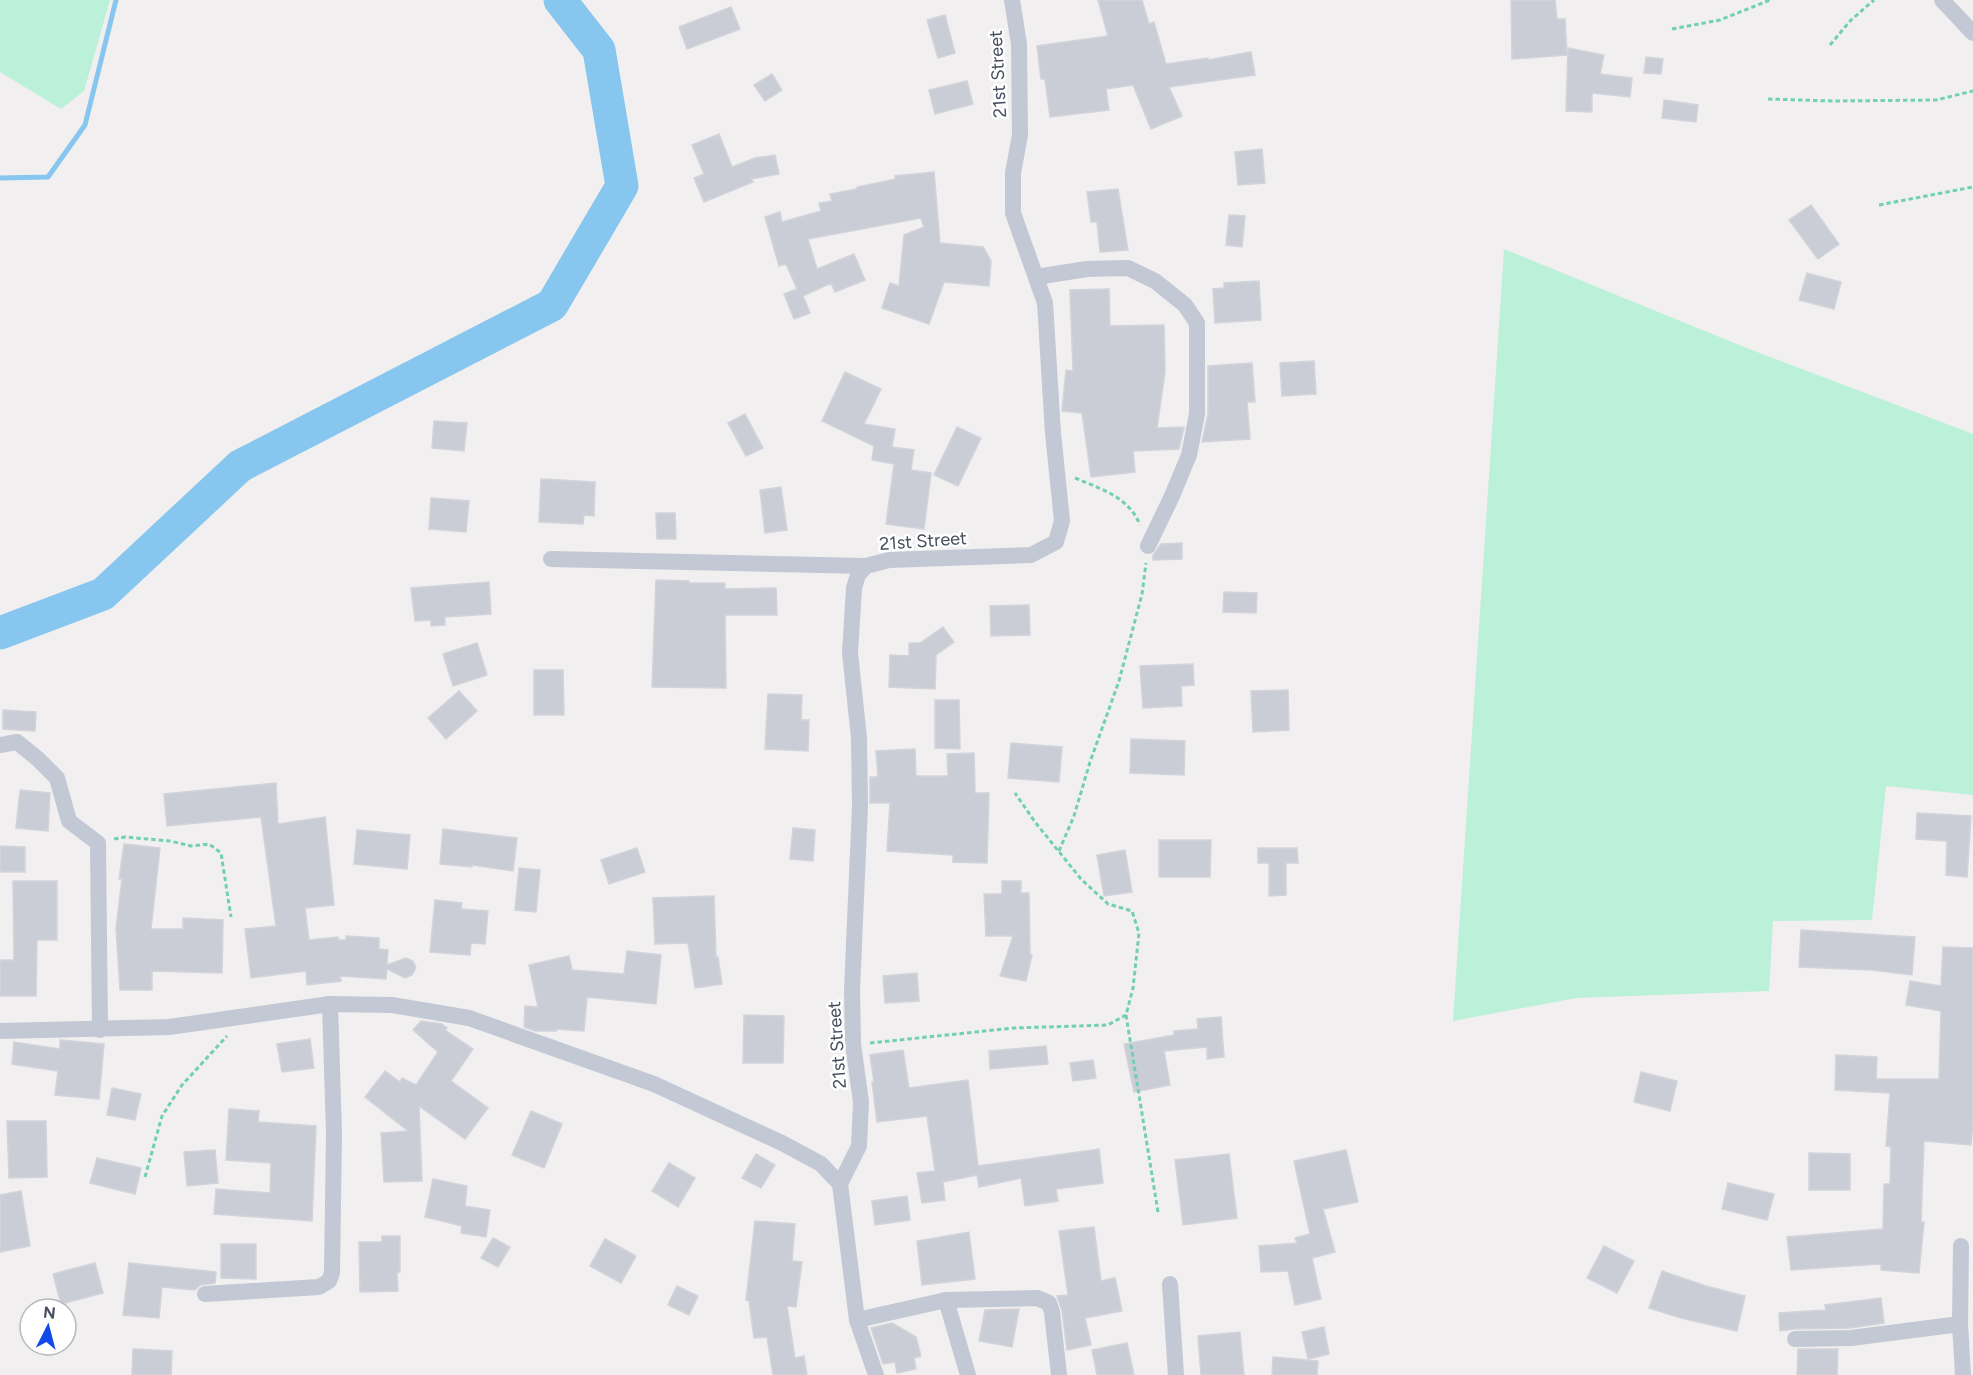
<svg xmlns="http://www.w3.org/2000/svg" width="1973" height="1375" font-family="Figtree,sans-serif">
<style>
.green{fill:#bbf1d9}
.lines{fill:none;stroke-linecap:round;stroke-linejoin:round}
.stream{stroke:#87c7ef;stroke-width:5}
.river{stroke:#87c7ef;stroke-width:33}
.building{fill:#cacdd5;stroke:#d2d3db;stroke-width:1.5}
.path{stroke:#72d0b2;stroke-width:3;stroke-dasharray:4.5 3;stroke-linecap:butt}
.minor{stroke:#c2c8d4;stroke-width:16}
.labels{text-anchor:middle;stroke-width:5;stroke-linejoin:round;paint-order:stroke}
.street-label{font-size:18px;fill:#464e5d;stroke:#fff}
</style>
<rect width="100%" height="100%" fill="#f1efef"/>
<g class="green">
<polygon points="0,0 110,0 84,91 61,109 0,72"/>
<polygon points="1504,249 1744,347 1973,434 1973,795 1886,786 1872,920 1773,921 1769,991 1576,998 1453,1021"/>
</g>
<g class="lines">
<polyline class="stream" points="0,178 48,177 85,125 116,0"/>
<polyline class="river" points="0,633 103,594 240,466 552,305 622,186 599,50 560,0"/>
</g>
<g class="building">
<polygon points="1098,0 1142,0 1149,24 1154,22 1166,64 1208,58 1208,60 1251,52 1255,75 1169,87 1182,116 1151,129 1133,85 1106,89 1109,110 1050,117 1045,79 1041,79 1037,46 1108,36"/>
<polygon points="1511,0 1555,0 1557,19 1565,19 1567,55 1512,59"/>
<polygon points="731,7 740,29 687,49 679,27"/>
<polygon points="945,15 955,53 938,58 927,20"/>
<polygon points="1568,48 1604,55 1600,74 1632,78 1630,97 1592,93 1592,112 1566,111"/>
<polygon points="1646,57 1663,59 1661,74 1644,73"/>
<polygon points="772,74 782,90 765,101 754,85"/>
<polygon points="967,81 973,104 935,114 929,90"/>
<polygon points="1664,100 1698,105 1696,122 1662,118"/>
<polygon points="719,134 732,167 755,158 775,155 779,174 751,179 753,182 704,202 694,178 704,174 692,145"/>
<polygon points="1262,149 1265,183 1238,185 1235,152"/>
<polygon points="934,172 940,243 983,247 991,261 989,286 944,282 929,324 882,308 890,283 899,286 904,235 924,227 921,218 808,239 817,269 854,254 865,280 835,292 831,283 803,296 810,313 794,319 784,294 797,289 786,264 779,266 765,217 780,212 782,222 821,211 819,203 832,201 830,194 857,189 857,187 896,179 895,176"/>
<polygon points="1118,189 1128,250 1100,252 1097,222 1091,222 1087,192"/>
<polygon points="1811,205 1839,244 1818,259 1789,220"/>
<polygon points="1229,215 1245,216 1242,247 1226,245"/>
<polygon points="1807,273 1841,282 1834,309 1799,300"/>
<polygon points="1259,281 1261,320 1215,323 1213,289 1224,288 1224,283"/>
<polygon points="1109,289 1110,326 1164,325 1165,372 1157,428 1184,427 1179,449 1133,451 1135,472 1091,477 1082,413 1062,411 1066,370 1073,371 1070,290"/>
<polygon points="1314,361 1316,394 1282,396 1280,363"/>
<polygon points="1252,363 1255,402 1247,402 1250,439 1202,442 1208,414 1208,366"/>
<polygon points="845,372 881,389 864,424 895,429 892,447 914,450 911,470 931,473 924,529 886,524 894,464 872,460 874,446 822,421"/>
<polygon points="745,414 763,448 746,456 728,423"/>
<polygon points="434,421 467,423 464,451 432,448"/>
<polygon points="957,427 981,438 958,486 934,475"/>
<polygon points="541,479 595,482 594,516 584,515 583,524 539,522"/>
<polygon points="781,487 787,530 765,533 760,490"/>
<polygon points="431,498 469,501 466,532 429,529"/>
<polygon points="656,513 675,513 676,539 657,539"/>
<polygon points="1182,543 1182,559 1153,560 1153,555 1161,544"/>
<polygon points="656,580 689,581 689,583 725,583 725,589 776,588 777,615 725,615 726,688 652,687"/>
<polygon points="489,582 491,614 445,617 445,625 431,626 431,620 415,621 411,588"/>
<polygon points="1224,592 1257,593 1256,613 1223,612"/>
<polygon points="1029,605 1030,635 991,636 990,606"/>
<polygon points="943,627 954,642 936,655 935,689 889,687 890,655 909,656 909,643 920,643"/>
<polygon points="477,643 487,675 453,686 443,654"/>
<polygon points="1193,664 1194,685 1181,686 1182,706 1143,708 1140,666"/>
<polygon points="534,670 563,670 564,715 534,715"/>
<polygon points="1288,690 1289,730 1253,732 1251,691"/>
<polygon points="459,691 477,711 446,739 428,718"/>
<polygon points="768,694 802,695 801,720 809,720 808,751 765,749"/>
<polygon points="935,700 959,700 960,749 935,748"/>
<polygon points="3,710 36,712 35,731 3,729"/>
<polygon points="1131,739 1185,741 1184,775 1130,773"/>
<polygon points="1011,743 1062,747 1059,782 1008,778"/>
<polygon points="915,749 916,776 948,776 947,754 974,753 975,793 989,793 987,863 953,862 953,855 887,851 890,803 870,803 870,777 878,777 876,751"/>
<polygon points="276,783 278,824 325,817 334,905 305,908 309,940 338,937 338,940 346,940 346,936 379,938 379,949 388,950 387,965 406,958 413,961 416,968 412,975 405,978 387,969 386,979 340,976 341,981 307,985 306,971 251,978 245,929 276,926 261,817 167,826 164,794"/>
<polygon points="20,790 50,793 48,831 16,828"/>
<polygon points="1917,813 1971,816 1967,877 1946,875 1947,841 1916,839"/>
<polygon points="793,828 815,830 813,861 790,859"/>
<polygon points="443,829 517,838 513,871 472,865 472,867 440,864"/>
<polygon points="357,830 410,835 407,869 354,864"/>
<polygon points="1159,840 1211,840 1210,877 1159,877"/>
<polygon points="124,844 160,848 151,929 183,929 183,918 223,920 222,973 152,971 152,990 120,990 116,928 122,879 119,879"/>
<polygon points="0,846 25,847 25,872 0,872"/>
<polygon points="637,848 645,872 609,884 601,860"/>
<polygon points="1258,848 1297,848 1298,863 1286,863 1286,895 1269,896 1269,863 1258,863"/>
<polygon points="1125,850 1132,892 1104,896 1097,855"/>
<polygon points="519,868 540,870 536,912 515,910"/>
<polygon points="13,881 57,881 57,940 37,940 36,996 0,996 0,960 14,960"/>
<polygon points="1002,881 1021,881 1021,893 1029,893 1030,954 1032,955 1026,981 1000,976 1013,936 986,936 984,894 1002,894"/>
<polygon points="714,896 716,958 718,957 722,984 695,988 688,943 655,944 653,898"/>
<polygon points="435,900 462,903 461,909 488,911 485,944 471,943 470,955 430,952"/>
<polygon points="1801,930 1915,937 1912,975 1871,970 1799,967"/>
<polygon points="1943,947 1973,948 1973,1122 1971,1145 1924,1141 1921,1222 1924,1222 1919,1273 1881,1270 1881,1264 1791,1270 1787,1237 1883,1229 1884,1184 1890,1184 1891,1147 1886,1146 1890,1093 1835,1090 1836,1055 1877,1057 1876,1079 1939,1079 1941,1011 1906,1005 1910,981 1941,986"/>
<polygon points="627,951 661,955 656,1004 587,997 584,1031 556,1029 556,1031 535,1031 524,1027 525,1006 538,1007 529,965 569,956 572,970 624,974"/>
<polygon points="917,973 919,1001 885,1003 883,976"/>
<polygon points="744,1015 784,1016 783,1063 743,1063"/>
<polygon points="1221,1017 1224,1057 1207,1059 1207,1047 1164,1051 1170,1085 1134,1092 1124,1044 1174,1035 1174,1031 1198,1029 1197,1019"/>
<polygon points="421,1021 442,1024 447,1028 445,1030 473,1049 451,1081 488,1108 465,1139 419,1106 422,1181 384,1182 381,1133 408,1131 365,1097 385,1071 400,1082 402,1078 416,1085 438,1052 413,1030"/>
<polygon points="310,1039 314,1068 282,1072 277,1044"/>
<polygon points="60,1040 104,1044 99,1099 55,1095 58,1071 12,1064 14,1042 60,1049"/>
<polygon points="1046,1046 1048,1064 990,1069 989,1051"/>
<polygon points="903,1050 909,1088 968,1080 978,1166 1099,1149 1103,1183 1056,1189 1058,1201 1025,1206 1021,1178 979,1187 977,1175 943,1182 945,1200 922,1203 917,1173 935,1171 927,1116 877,1122 872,1082 874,1082 870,1055"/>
<polygon points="1093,1060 1096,1078 1073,1081 1070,1063"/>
<polygon points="1641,1072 1677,1081 1670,1111 1634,1102"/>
<polygon points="112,1088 141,1094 135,1120 107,1115"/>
<polygon points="229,1109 259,1111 258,1122 316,1126 312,1221 214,1214 216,1189 270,1193 271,1163 226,1160"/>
<polygon points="531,1111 562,1124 544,1168 512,1155"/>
<polygon points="7,1121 46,1121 47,1177 9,1178"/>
<polygon points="215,1150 218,1183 187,1186 184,1152"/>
<polygon points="1346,1150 1358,1202 1323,1209 1335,1252 1312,1258 1321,1299 1295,1305 1288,1271 1261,1272 1259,1246 1297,1243 1295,1238 1310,1234 1294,1161"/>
<polygon points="1809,1153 1850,1154 1850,1190 1809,1190"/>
<polygon points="756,1154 775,1165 761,1188 742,1178"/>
<polygon points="1229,1154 1237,1218 1183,1225 1175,1160"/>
<polygon points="97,1158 141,1168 135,1194 90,1183"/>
<polygon points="669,1163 695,1178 678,1207 652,1191"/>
<polygon points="433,1179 467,1186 465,1206 490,1210 486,1237 461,1233 462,1226 425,1217"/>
<polygon points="1728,1183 1774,1194 1767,1220 1722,1209"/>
<polygon points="21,1191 30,1246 0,1252 0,1195"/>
<polygon points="907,1196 910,1220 875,1225 872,1201"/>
<polygon points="755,1221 795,1224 792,1261 802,1262 796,1307 787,1306 795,1358 804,1356 807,1375 773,1375 767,1337 754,1338 749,1301 746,1300"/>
<polygon points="1094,1227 1101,1281 1115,1278 1122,1311 1085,1318 1091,1345 1067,1350 1062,1311 1057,1296 1068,1295 1059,1231"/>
<polygon points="969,1232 975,1279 922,1285 917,1241"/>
<polygon points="382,1236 400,1236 400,1272 397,1272 398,1291 360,1292 359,1242 382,1242"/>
<polygon points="493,1238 510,1247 498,1267 481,1258"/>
<polygon points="605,1239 636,1256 621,1283 590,1266"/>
<polygon points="221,1244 256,1244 256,1279 221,1278"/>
<polygon points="1604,1246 1634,1261 1617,1293 1587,1278"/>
<polygon points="95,1263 103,1293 61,1304 53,1274"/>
<polygon points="129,1263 216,1272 215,1283 200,1285 195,1290 162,1287 159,1318 123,1315"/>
<polygon points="1662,1271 1706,1286 1745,1296 1737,1331 1681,1318 1649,1308"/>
<polygon points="677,1286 698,1296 689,1315 668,1305"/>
<polygon points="1881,1298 1884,1323 1850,1328 1795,1329 1780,1331 1779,1313 1826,1310 1825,1305"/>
<polygon points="1019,1309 1012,1347 979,1341 985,1310"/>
<polygon points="892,1323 916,1337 921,1356 914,1358 916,1369 897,1373 895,1362 883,1364 871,1328"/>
<polygon points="1324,1327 1329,1354 1308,1359 1302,1332"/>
<polygon points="1240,1332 1244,1375 1201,1375 1198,1336"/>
<polygon points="1127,1343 1134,1375 1097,1375 1092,1350"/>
<polygon points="133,1349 172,1351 171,1375 132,1375"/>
<polygon points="1798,1349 1838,1349 1837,1375 1797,1375"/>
<polygon points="1273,1357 1318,1361 1317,1375 1272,1375"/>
</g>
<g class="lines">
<g class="path">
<polyline points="1672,29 1720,20 1770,0"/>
<polyline points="1830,45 1851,20 1874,0"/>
<polyline points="1768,99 1832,101 1936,100 1973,91"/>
<polyline points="1879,205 1973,187"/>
<path d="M1075,478c26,11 54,19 65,47"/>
<polyline points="114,839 125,837 170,841 191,846 209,844 221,853 231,917"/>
<polyline points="1059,851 1074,816 1090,762 1119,681 1142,594 1146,563"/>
<polyline points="1126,1015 1158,1212"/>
<polyline points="870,1043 1014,1028 1108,1025 1126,1015 1133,988 1139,933 1132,911 1108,904 1081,879 1035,822 1015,793"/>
<polyline points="145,1177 162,1116 182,1085 227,1036"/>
</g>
<g class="minor">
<polyline points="1942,0 1973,33"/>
<polyline points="1036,277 1087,269 1128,268 1155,281 1185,305 1197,323 1197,414 1189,455 1172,496 1148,546"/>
<polyline points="551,559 866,566"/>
<polyline points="0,745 17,742 38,759 57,778 69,821 98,843 100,1030"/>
<polyline points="0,1031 169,1027 330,1004 392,1005 469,1018 654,1084 782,1143 821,1164 840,1184 857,1320 876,1375"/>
<polyline points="840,1184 859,1146 861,1102 853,1044 852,990 860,806 859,738 850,653 854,588 858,575 866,566 889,560 1031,555 1056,542 1062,521 1053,433 1045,303 1013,213 1013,173 1020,135 1019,44 1012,0"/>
<polyline points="1961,1246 1960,1324 1963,1375"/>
<polyline points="1170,1284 1176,1375"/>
<polyline points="205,1294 319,1287 329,1281 332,1273 334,1133 330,1004"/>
<polyline points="946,1300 968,1375"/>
<polyline points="857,1320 946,1300 1037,1298 1049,1303 1052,1312 1059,1375"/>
<polyline points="1795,1339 1851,1338 1960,1324"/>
</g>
</g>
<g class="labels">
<g class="street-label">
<text transform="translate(998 74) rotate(-93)" y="6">21st Street</text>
<text transform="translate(923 541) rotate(-4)" y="6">21st Street</text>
<text transform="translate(837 1045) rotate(-94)" y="6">21st Street</text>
</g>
</g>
<g transform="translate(48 1327) rotate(6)"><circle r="28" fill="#ffffff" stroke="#b5b8be" stroke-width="1.5"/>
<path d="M0-4.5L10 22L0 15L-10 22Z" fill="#124ae8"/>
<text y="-9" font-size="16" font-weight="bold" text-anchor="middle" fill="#464e5d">N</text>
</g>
</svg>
